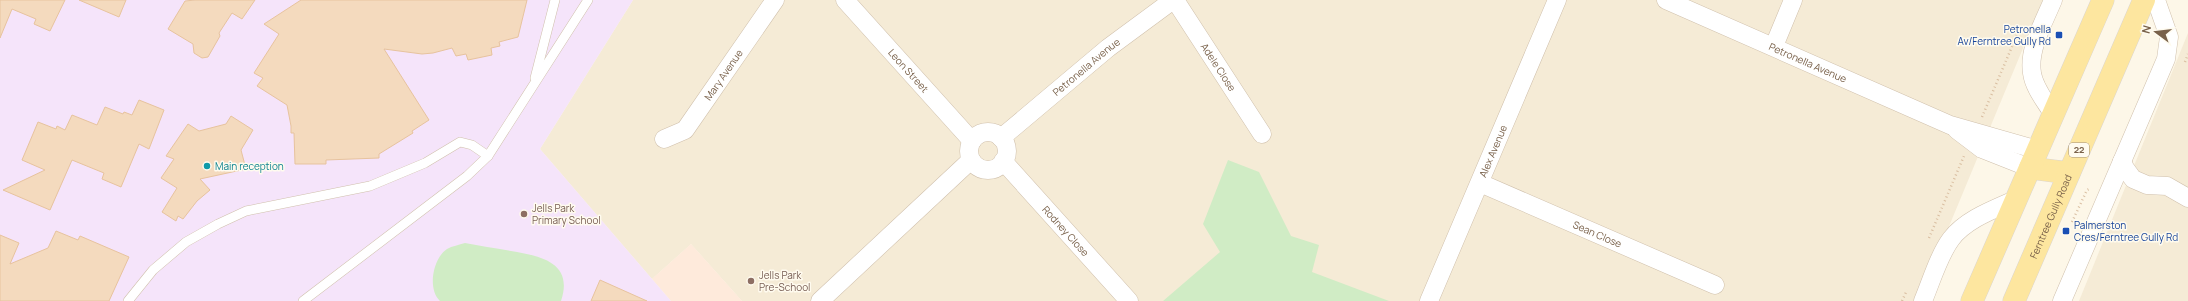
<svg xmlns="http://www.w3.org/2000/svg" width="2188" height="301" font-family="Manrope,sans-serif">
<style>
.residential{fill:#f5ebd6}
.commercial{fill:#feeadb}
.education{fill:#f5e4fa}
.green{fill:#d0ecc5}
.building{fill:#f4dabe;stroke:#e7c39e}
.lines{fill:none;stroke-linecap:round;stroke-linejoin:round}
.service-casing{stroke:#d0c0ac;stroke-width:10}
.minor-casing{stroke:#d0c0ac;stroke-width:19}
.primary-casing{stroke:#dcd6d0;stroke-width:23}
.path{stroke:#d9bea1;stroke-width:2.5;stroke-dasharray:1 3;stroke-linecap:butt}
.service{stroke:#fff;stroke-width:9}
.minor{stroke:#fff;stroke-width:18}
.primary{stroke:#fde69f;stroke-width:22}
.transit-dot{fill:#1a4fb4;stroke:#fffbef;stroke-width:1.5}
.culture-dot{fill:#0f9aa8;stroke:#fffbef;stroke-width:1.5}
.education-dot{fill:#8d6e63;stroke:#fffbef;stroke-width:1.5}
.labels{text-anchor:middle;stroke-width:3;stroke-linejoin:round;paint-order:stroke}
.shield{fill:#fffbef;stroke:#a18f7c;stroke-width:1}
.shield-label{font-size:9px;font-weight:bold;fill:#79614a}
.transit-label{font-size:10px;fill:#164399;stroke:#fffbef;text-anchor:end}
.street-label{font-size:10px;fill:#79614a;stroke:#fffbef}
.culture-label{font-size:10px;fill:#0d838f;stroke:#fffbef;text-anchor:start}
.education-label{font-size:10px;fill:#785e54;stroke:#fffbef;text-anchor:start}
</style>
<rect width="100%" height="100%" fill="#fdf7e8"/>
<g class="residential">
<polygon points="633,0 2043,0 1918,301 742,301 691,244 652,279 540,149"/>
<polygon points="2188,33 2188,301 2079,301"/>
</g>
<polygon class="commercial" points="691,244 742,301 671,301 652,279"/>
<polygon class="education" points="0,0 633,0 540,149 671,301 0,301"/>
<g class="green">
<polygon points="1228,160 1259,172 1291,236 1319,245 1312,272 1389,301 1163,301 1220,252 1203,224"/>
<path d="M465,243c15,3 30,5 46,8 29,5 63,11 50,50h-121c-13,-12 -7,-43 7,-52 5,-3 12,-4 18,-6z"/>
</g>
<g class="building">
<polygon points="0,0 65,0 50,31 34,24 36,19 12,9 0,38"/>
<polygon points="79,0 126,0 119,17"/>
<polygon points="195,0 255,0 242,19 232,13 219,33 220,36 208,57 202,58 194,53 193,44 168,29 185,1"/>
<polygon points="301,0 527,0 518,37 499,42 500,46 491,48 492,55 468,60 466,54 456,56 452,48 433,53 422,54 384,49 429,120 412,131 413,133 379,154 379,158 326,160 326,164 295,164 294,133 291,133 291,126 287,105 257,86 263,78 254,73 279,34 264,24"/>
<polygon points="139,100 164,110 149,149 139,144 121,187 102,179 104,173 72,160 50,210 3,190 45,170 22,160 38,122 56,129 57,126 65,130 72,115 97,125 105,107 123,114 124,112 132,115"/>
<polygon points="231,116 253,130 241,150 246,169 200,179 210,190 197,201 183,219 178,216 176,221 162,212 177,188 161,178 174,159 166,156 188,124 199,131 226,124"/>
<polygon points="56,231 78,240 80,236 129,257 109,301 0,301 0,235 19,243 10,264 48,248"/>
<polygon points="600,280 647,301 591,301"/>
</g>
<g class="lines">
<defs>
<g id="service">
<polyline points="535,78 555,0"/>
<polyline points="128,301 153,270 186,242 218,224 246,211 370,186 425,163 460,142 472,145 488,156"/>
<polyline points="303,301 467,176 488,156 588,0"/>
</g>
<g id="minor">
<path id="s1" d="M845,0l127,141"/>
<path id="s2" d="M1175,0l87,134"/>
<path id="s3" d="M1666,0l284,125 88,25"/>
<polyline points="1774,46 1793,0"/>
<path d="M2053,114c-7,-12 -19,-26 -21,-41 -4,-24 12,-51 21,-73"/>
<polyline points="1957,130 1982,149 2030,168"/>
<circle cx="988" cy="151" r="19"/>
<path id="s4" d="M1001,138l107,-90 65,-48"/>
<path id="s5" d="M664,139l21,-9 90,-130"/>
<path id="s6" d="M1003,161l126,140"/>
<polyline points="2122,161 2125,168 2133,179 2147,185 2167,186 2188,198"/>
<path id="s7" d="M1480,183l235,102"/>
<polyline points="820,301 971,160"/>
<path id="s8" d="M1429,301l128,-301"/>
<path d="M1923,301c8,-19 16,-46 28,-62 15,-20 44,-30 66,-40"/>
<polyline points="2062,301 2166,59 2169,37 2156,0"/>
</g>
<g id="primary">
<polyline points="2030,168 2069,173"/>
<polyline points="1972,301 2103,0"/>
<path id="s9" d="M2014,301l130,-301"/>
</g>
</defs>
<use href="#service" class="service-casing"/>
<use href="#minor" class="minor-casing"/>
<use href="#primary" class="primary-casing"/>
<g class="path">
<polyline points="2185,62 2188,54"/>
<polyline points="1982,117 2020,28"/>
<polyline points="2072,222 2087,190 2091,188"/>
<polyline points="1929,238 1964,156"/>
<polyline points="1902,301 1907,290"/>
</g>
<use href="#service" class="service"/>
<use href="#minor" class="minor"/>
<use href="#primary" class="primary"/>
</g>
<g class="transit-dot">
<rect x="2055" y="31" width="8" height="8" rx="2"/>
<rect x="2062" y="227" width="8" height="8" rx="2"/>
</g>
<circle class="culture-dot" cx="207" cy="166" r="4"/>
<g class="education-dot">
<circle cx="524" cy="214" r="4"/>
<circle cx="751" cy="281" r="4"/>
</g>
<g class="labels">
<rect class="shield" x="2069" y="143" width="20" height="14" rx="3"/>
<g class="shield-label">
<text x="2079" y="153">22</text>
</g>
<g class="transit-label">
<text x="2051" y="33">Petronella<tspan x="2051" dy="12">Av/Ferntree Gully Rd</tspan></text>
<text x="2074" y="229" text-anchor="start">Palmerston<tspan x="2074" dy="12">Cres/Ferntree Gully Rd</tspan></text>
</g>
<g class="street-label">
<text dy="4" stroke="none"><textPath href="#s3" startOffset="155">Petronella Avenue</textPath></text>
<text dy="4" stroke="none"><textPath href="#s4" startOffset="111">Petronella Avenue</textPath></text>
<text dy="4" stroke="none"><textPath href="#s2" startOffset="80">Adele Close</textPath></text>
<text dy="4" stroke="none"><textPath href="#s1" startOffset="95">Leon Street</textPath></text>
<text dy="4" stroke="none"><textPath href="#s5" startOffset="90">Mary Avenue</textPath></text>
<text dy="4" stroke="none"><textPath href="#s8" startOffset="163">Alex Avenue</textPath></text>
<text dy="4" stroke="none"><textPath href="#s9" startOffset="92">Ferntree Gully Road</textPath></text>
<text dy="4" stroke="none"><textPath href="#s6" startOffset="94">Rodney Close</textPath></text>
<text dy="4" stroke="none"><textPath href="#s7" startOffset="128">Sean Close</textPath></text>
</g>
<g class="culture-label">
<text x="215" y="170">Main reception</text>
</g>
<g class="education-label">
<text x="532" y="212">Jells Park<tspan x="532" dy="12">Primary School</tspan></text>
<text x="759" y="279">Jells Park<tspan x="759" dy="12">Pre-School</tspan></text>
</g>
</g>
<g transform="translate(2156 32) rotate(285)" stroke="#fffbef" stroke-width="3" paint-order="stroke">
<path d="M0-3L7 15L0 10L-7 15Z" fill="#79614a"/>
<text y="-6" font-size="11" font-weight="bold" text-anchor="middle" fill="#79614a">N</text>
</g>
</svg>
